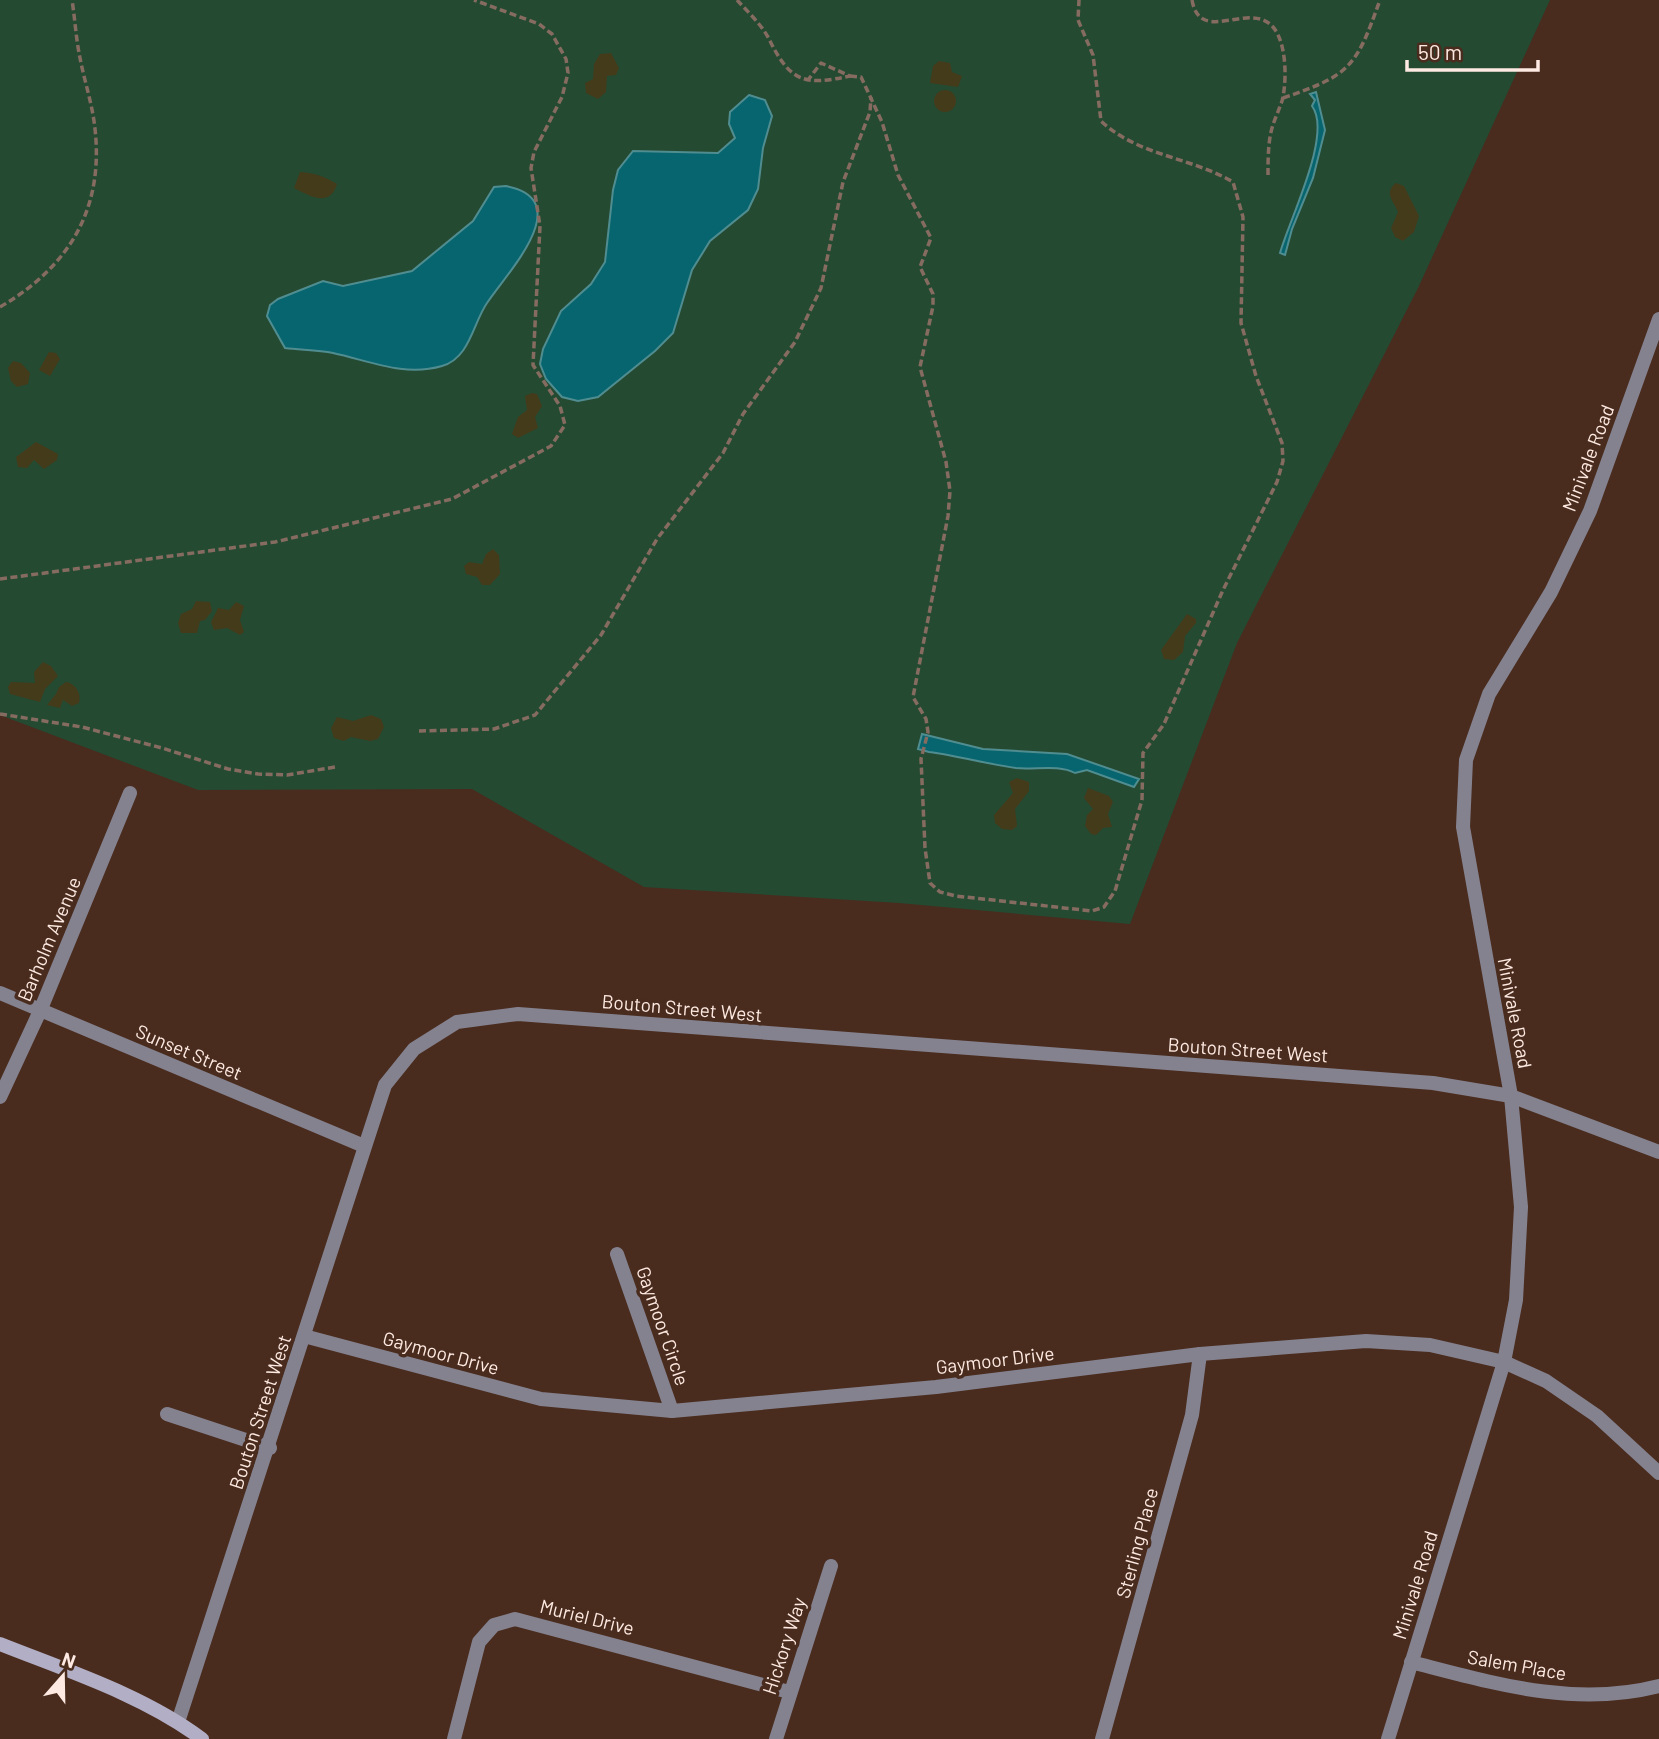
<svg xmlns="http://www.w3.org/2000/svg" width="1659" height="1739" font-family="Barlow,sans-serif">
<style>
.green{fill:#254a32}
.sand{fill:#443b1b}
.water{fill:#06656e;stroke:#508d91;stroke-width:2}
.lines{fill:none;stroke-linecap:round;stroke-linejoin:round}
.path{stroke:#866c60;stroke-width:3.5;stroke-dasharray:7 3.5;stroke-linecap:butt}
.street{stroke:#858290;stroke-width:14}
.secondary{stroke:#b2aec5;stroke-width:14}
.labels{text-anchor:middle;stroke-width:7;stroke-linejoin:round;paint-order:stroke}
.street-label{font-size:19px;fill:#feeae2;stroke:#492c1e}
</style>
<rect width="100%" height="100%" fill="#492c1e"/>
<polygon class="green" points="0,0 1550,0 1418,288 1237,643 1130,924 899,903 644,887 472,789 198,790 0,715"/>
<g class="sand">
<polygon points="611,53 619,68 616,75 607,76 606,92 598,99 586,93 585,83 593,79 594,64 600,54"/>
<polygon points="939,61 950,63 952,72 962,76 958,87 930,83 933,66"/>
<circle cx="945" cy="101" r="11"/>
<path d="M300,172c15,1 24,4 37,12 -7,24 -27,12 -43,4z"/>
<path d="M1396,183l8,3 15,30 -5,16 -11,9 -8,-4 -4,-9 7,-16c-4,-11 -15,-19 -2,-29z"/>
<polygon points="49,352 56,353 60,359 50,376 39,370"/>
<polygon points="13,361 21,363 30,373 28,384 17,387 11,381 8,368"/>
<polygon points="532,393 537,394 542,406 535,417 538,428 518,438 512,434 518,417 527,410 525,396"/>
<polygon points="36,442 58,454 57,460 44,469 34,460 27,468 18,467 16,457"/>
<polygon points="493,549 499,555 500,574 490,585 482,585 477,577 466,574 464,566 469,562 482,564 486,554"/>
<polygon points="196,601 210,602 212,611 205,620 200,621 197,633 181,633 178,623 181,614 192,609"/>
<polygon points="236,602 244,606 240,620 244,632 240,635 227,628 214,630 211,622 218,608 229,610"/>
<polygon points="1187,614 1196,619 1196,623 1185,636 1183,652 1174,660 1164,659 1161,650"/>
<polygon points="43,662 51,666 58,676 45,689 40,702 10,694 8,687 11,682 35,683 34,672"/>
<path d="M66,682c9,1 16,12 13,21l-7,3 -9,-6 -3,8 -13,-3 9,-11 3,-7z"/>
<polygon points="371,715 381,719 384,727 378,739 370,741 351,737 344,741 334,738 331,728 337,717 353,721"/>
<polygon points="1017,778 1029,782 1029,791 1015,809 1017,826 1012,830 1002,829 995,823 994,815 1013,793 1009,782"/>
<polygon points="1088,788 1109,796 1113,802 1108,814 1112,827 1103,828 1096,835 1091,834 1085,826 1087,815 1093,809 1084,798"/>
</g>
<g class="water">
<path d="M1316,92l9,38 -12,48 -21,51 -7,26 -5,-2c9,-33 53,-119 32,-147l3,-6 -5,-6z"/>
<polygon points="749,95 765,100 772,116 763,148 758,189 748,210 710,241 692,270 673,333 655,351 598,397 578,401 562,397 546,379 540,364 543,349 561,311 591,284 605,262 613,190 618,170 633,151 718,153 735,138 729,124 730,112"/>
<path d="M506,186c73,14 -1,89 -19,117 -14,20 -17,55 -45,63 -38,11 -72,-5 -109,-13 -16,-3 -32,-3 -48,-5l-18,-32 3,-11 8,-6 45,-18 20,5 69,-15 61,-50 21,-34z"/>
<path d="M922,734l61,15 84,5 72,25 -5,8 -47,-17 -12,3c-16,-9 -41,-3 -59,-5 -29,-4 -57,-12 -87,-16l-11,-3z"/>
</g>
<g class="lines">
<g class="path">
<path d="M737,0c12,13 27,27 34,43 21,41 36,42 79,33l-29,-13 -13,17"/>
<path d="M1192,0c8,46 58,0 81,27 14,16 14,55 9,74 -4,12 -10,23 -12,36 -2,13 -2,26 -2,39"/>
<path d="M850,76l11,1 21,45 16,53 33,63 -11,29 13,27v12l-13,61 26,95 4,29 -2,25 -35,181 13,22 2,13 -7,27 4,89 5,35 10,9 16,4 136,15 12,-4 11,-16 27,-91 1,-47 21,-29 59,-134 54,-108 6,-21 -1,-18 -26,-67 -15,-53 2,-106 -10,-35c-42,-25 -95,-26 -132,-61l-8,-66 -15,-35 1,-20"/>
<path d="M1283,98c68,-23 73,-31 97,-98"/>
<path d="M0,307c72,-42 106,-102 94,-186 -3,-21 -10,-42 -14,-63 -4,-19 -5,-39 -8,-58"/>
<polyline points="0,579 275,542 452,499 551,446 565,425 560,406 533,365 540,226 531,168 534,152 562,97 568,73 566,59 552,34 539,24 474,0"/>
<polyline points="0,714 82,727 162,748 228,769 258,774 287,775 335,767"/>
<polyline points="419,731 494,729 535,715 601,635 657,539 723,453 743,414 795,342 821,288 843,182 870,112 871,97"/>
</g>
<g class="street">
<polyline points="0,993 364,1146"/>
<polyline points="0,1097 40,1011 130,793"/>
<polyline points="617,1254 672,1411"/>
<polyline points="304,1336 541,1399 672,1411 936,1387 1200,1354 1366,1341 1430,1345 1504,1362 1546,1381 1597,1416 1659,1473"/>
<polyline points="167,1414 270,1448"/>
<path d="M1411,1662c82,21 163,46 248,24"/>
<polyline points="178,1722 385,1085 414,1049 457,1022 518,1014 1433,1083 1511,1096 1659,1152"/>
<polyline points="454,1739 479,1642 494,1625 515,1619 789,1692"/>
<polyline points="776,1739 831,1566"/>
<polyline points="1102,1739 1192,1415 1200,1354"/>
<polyline points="1388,1739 1504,1362 1516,1300 1521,1207 1511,1096 1463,827 1466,760 1489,694 1551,592 1590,511 1659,319"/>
</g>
<path class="secondary" d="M0,1644c68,27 143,51 202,95"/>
</g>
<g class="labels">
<g class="street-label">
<text transform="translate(1588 458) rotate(-69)" y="7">Minivale Road</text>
<text transform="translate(49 939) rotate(-67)" y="7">Barholm Avenue</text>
<text transform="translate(682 1008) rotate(5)" y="7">Bouton Street West</text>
<text transform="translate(1515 1013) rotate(79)" y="7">Minivale Road</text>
<text transform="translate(1248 1050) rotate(4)" y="7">Bouton Street West</text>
<text transform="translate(189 1052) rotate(23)" y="7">Sunset Street</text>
<text transform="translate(663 1326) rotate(71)" y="7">Gaymoor Circle</text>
<text transform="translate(441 1353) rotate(15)" y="7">Gaymoor Drive</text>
<text transform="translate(995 1360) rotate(-7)" y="7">Gaymoor Drive</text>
<text transform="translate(260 1412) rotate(-72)" y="7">Bouton Street West</text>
<text transform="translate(1137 1543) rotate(-75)" y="7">Sterling Place</text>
<text transform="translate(1415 1585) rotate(-73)" y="7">Minivale Road</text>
<text transform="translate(587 1617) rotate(14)" y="7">Muriel Drive</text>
<text transform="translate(784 1646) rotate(-72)" y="7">Hickory Way</text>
<text transform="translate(1517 1665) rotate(10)" y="7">Salem Place</text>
</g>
</g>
<g transform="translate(63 1676) rotate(20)" stroke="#492c1e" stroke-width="5" paint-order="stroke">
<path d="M0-5L12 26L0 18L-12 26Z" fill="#feeae2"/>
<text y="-10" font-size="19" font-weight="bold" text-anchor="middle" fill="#feeae2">N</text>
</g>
<path d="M1407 60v10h131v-10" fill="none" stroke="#feeae2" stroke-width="3.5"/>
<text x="1418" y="60" font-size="21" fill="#feeae2" stroke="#492c1e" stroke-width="5" paint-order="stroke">50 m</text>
</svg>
